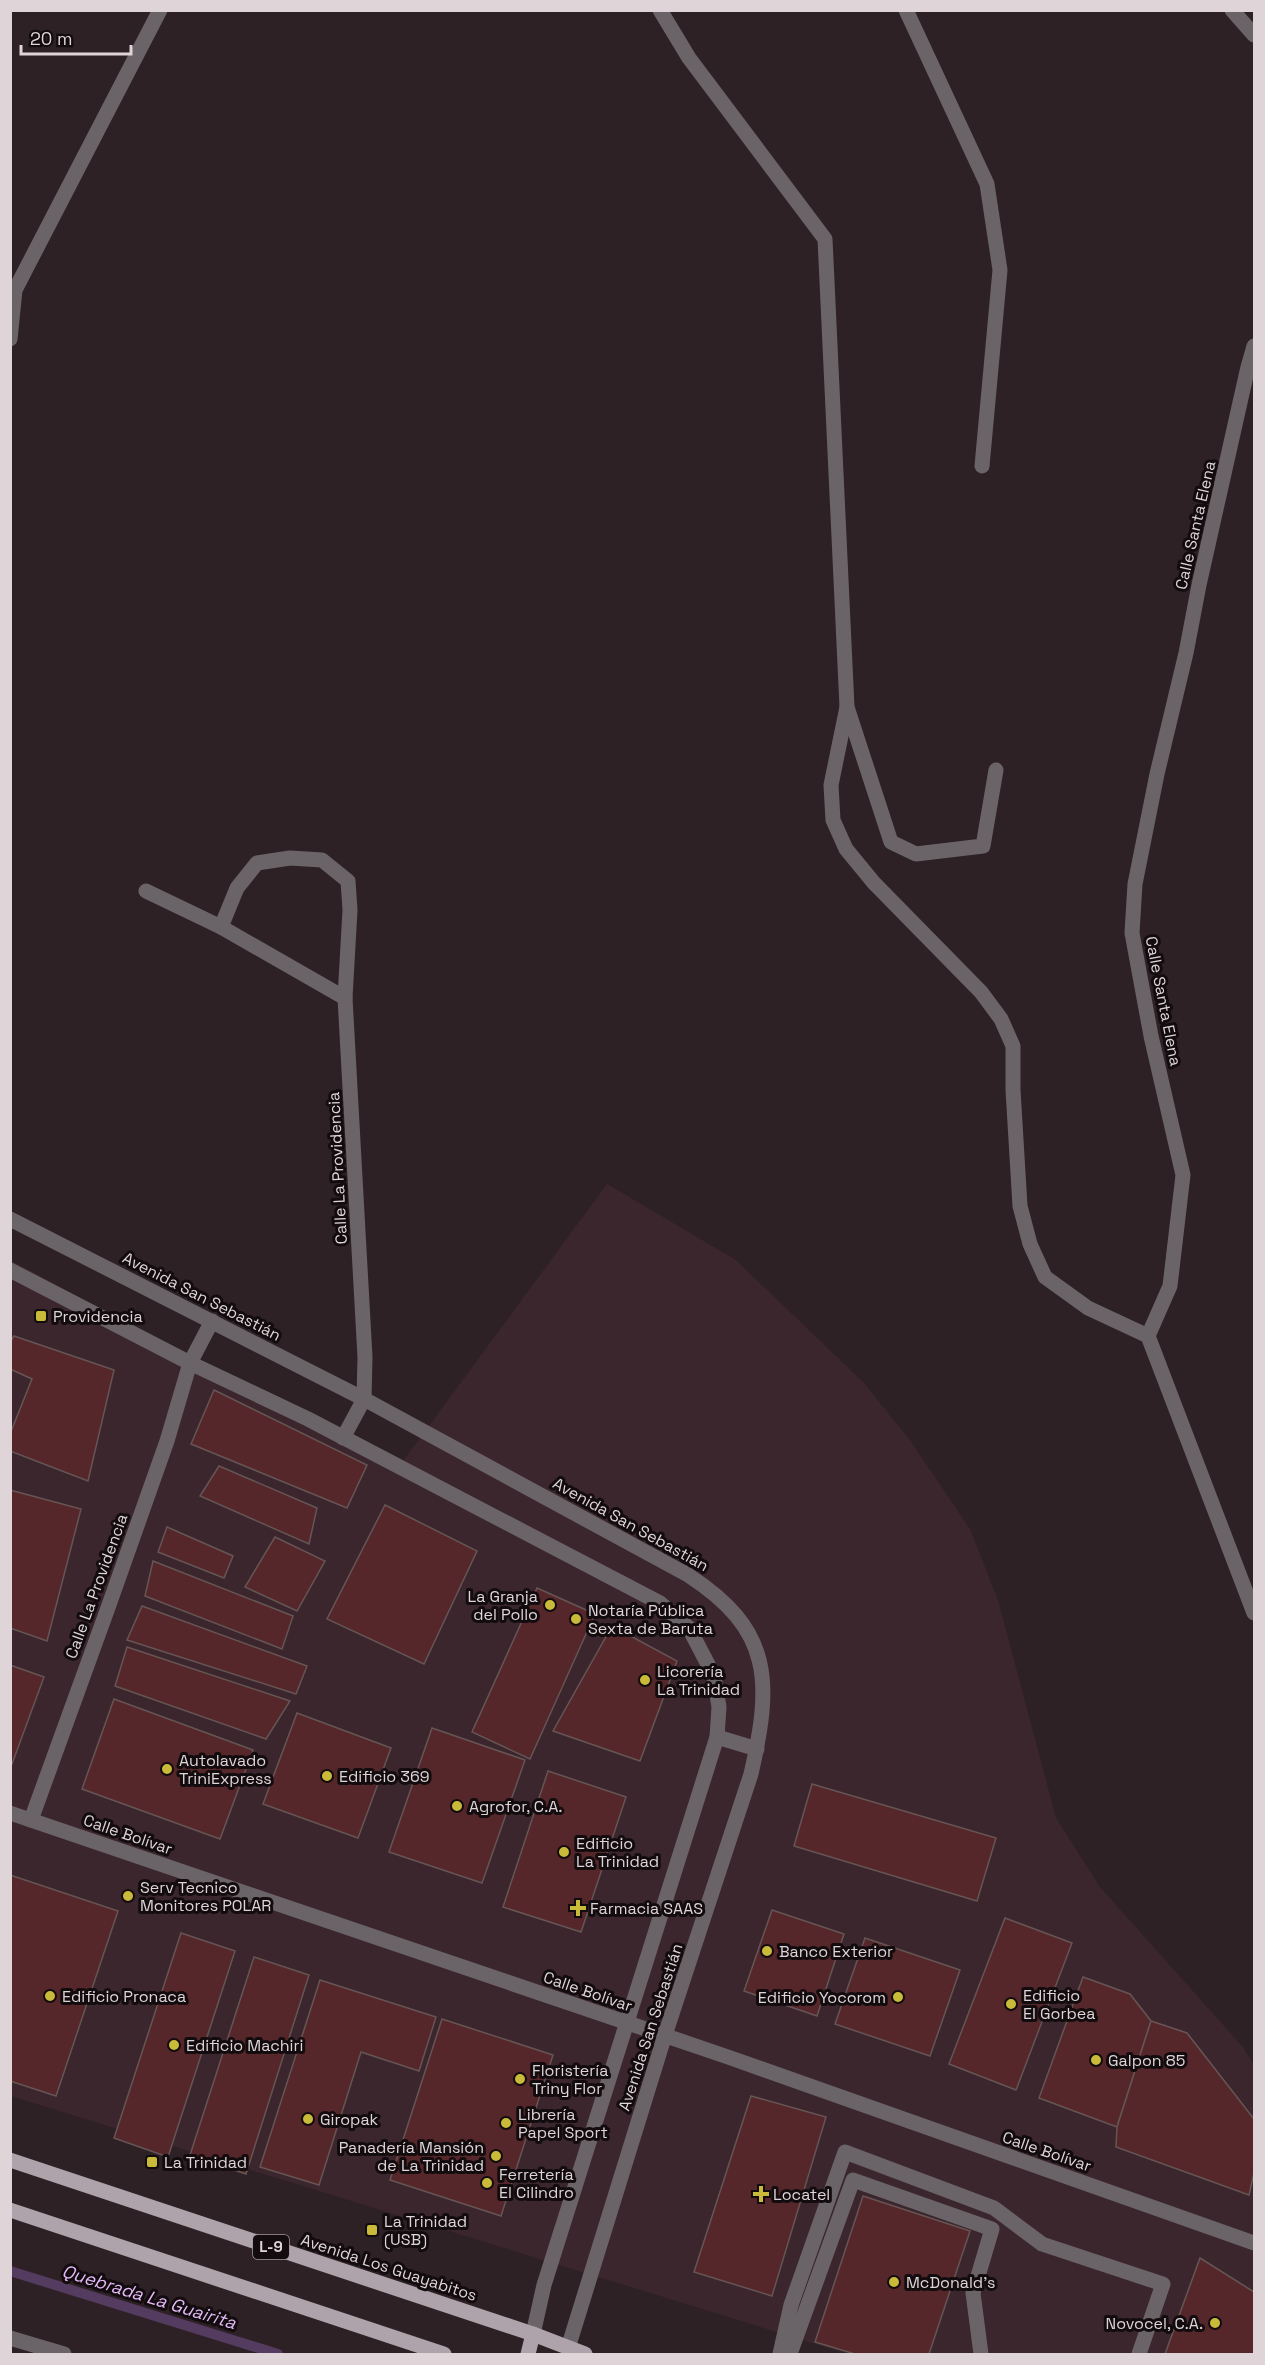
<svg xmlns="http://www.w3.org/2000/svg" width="1265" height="2365" font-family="'Space Grotesk',sans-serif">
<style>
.built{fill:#3b262d}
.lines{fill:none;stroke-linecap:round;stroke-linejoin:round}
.stream{stroke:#543b60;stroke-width:10}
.building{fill:#55272a;stroke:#655;stroke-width:1.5}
.minor{stroke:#6a6468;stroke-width:15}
.major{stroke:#afa3ab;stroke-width:15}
.poi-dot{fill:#caba3a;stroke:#120c0e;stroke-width:2}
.labels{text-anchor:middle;stroke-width:6;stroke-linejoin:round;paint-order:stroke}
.shield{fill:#120c0e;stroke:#a2999b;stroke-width:1.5}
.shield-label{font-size:15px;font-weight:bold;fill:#dfd5d8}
.street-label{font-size:16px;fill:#dfd5d8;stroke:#120c0e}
.poi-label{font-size:16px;fill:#dfd5d8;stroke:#120c0e;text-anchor:start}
.water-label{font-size:18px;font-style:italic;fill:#e4b9f8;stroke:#120c0e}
</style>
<rect width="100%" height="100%" fill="#2e2125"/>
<polygon class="built" points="607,1184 736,1260 863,1382 909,1439 970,1529 998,1600 1056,1818 1100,1887 1242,2046 1254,2065 1254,2354 848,2354 11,2096 10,1260 398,1468"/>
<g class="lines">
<polyline class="stream" points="10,2271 278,2354"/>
</g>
<g class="building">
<polygon points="14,1336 114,1370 88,1481 10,1451 10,1434 32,1379 10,1369 10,1342"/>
<polygon points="214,1390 367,1465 347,1508 191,1444"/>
<polygon points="219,1466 317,1508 309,1544 200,1496"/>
<polygon points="10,1490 81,1509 47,1641 10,1628"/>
<polygon points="385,1505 477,1551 424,1664 327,1619"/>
<polygon points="167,1527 233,1556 224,1578 158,1552"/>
<polygon points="275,1537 325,1561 297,1611 245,1587"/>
<polygon points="153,1561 293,1616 282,1649 145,1596"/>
<polygon points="537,1588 595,1614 530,1759 472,1732"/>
<polygon points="142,1606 307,1666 296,1694 127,1640"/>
<polygon points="612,1626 677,1661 640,1761 553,1731"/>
<polygon points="127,1647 290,1701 266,1739 115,1686"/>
<polygon points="10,1665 44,1677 12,1764 10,1763"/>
<polygon points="114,1699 253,1750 220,1839 82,1789"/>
<polygon points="297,1713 391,1748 358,1838 263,1804"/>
<polygon points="432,1728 525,1760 482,1883 389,1852"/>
<polygon points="548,1771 626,1797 581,1932 503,1907"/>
<polygon points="812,1784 996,1838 977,1901 794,1846"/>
<polygon points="10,1875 118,1911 56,2096 10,2081"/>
<polygon points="772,1910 844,1934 817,2016 744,1991"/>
<polygon points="1005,1918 1072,1943 1016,2090 949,2064"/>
<polygon points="181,1933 235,1951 168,2157 114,2138"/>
<polygon points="865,1938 960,1970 930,2056 835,2024"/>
<polygon points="254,1957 309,1975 246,2174 190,2155"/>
<polygon points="1083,1977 1130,1994 1151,2021 1117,2127 1039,2098"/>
<polygon points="320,1980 436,2017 419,2071 361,2052 319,2185 260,2167"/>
<polygon points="442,2019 553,2055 501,2216 390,2180"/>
<polygon points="1151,2021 1187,2033 1254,2119 1254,2173 1249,2195 1116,2147 1117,2127"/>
<polygon points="751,2096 826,2117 772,2296 694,2272"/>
<polygon points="863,2196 970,2231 929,2354 855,2354 815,2342"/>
<polygon points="1200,2258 1254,2292 1254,2354 1165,2354"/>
</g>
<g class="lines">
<g class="minor">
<polyline points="660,10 689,58 825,239 847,707 831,785 833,820 846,849 874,883 981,992 1001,1019 1013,1046 1013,1090 1020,1206 1030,1244 1045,1277 1088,1308 1148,1336"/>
<polyline points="906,10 987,184 1000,270 982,466"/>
<polyline points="1232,10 1254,35"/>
<polyline points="10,339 15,290 160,10"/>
<polyline points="1254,346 1248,367 1199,585 1186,653 1157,774 1135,884 1132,933 1151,1036 1183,1175 1170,1286 1148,1336 1254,1613"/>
<polyline points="847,707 891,842 916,854 983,846 996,770"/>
<polyline points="146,891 221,927 345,998"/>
<polyline points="221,927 237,888 257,863 290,858 322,860 348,881 350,910 345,998 365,1357 364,1399 343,1438"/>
<path d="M10,1219l354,180 324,176c85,55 84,107 63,199l-86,261 -97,313"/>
<polyline points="10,1270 190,1363 308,1419 660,1603 689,1628 714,1676 719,1707 717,1737 544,2285 533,2334"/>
<polyline points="717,1737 757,1749"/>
<polyline points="10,1813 728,2057 1254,2243"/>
<polyline points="31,1820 109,1605 167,1441 190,1363 212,1321"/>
<polyline points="10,2338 64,2354"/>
<polyline points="780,2354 791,2305 845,2152 994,2208 1042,2244 1163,2284 1139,2354"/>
<polyline points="790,2354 853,2180 992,2229 973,2293 981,2354"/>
</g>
<g class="major">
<polyline points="10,2160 533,2334 585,2354"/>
<polyline points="10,2210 444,2354"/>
<polyline points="528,2354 533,2334"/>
</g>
</g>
<g class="poi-dot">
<rect x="35" y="1310" width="12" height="12" rx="3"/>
<circle cx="550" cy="1605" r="6"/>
<circle cx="576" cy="1619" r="6"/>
<circle cx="645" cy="1680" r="6"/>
<circle cx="167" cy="1769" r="6"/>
<circle cx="327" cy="1776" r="6"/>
<circle cx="457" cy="1806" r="6"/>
<circle cx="564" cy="1852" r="6"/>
<circle cx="128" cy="1896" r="6"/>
<path d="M575 1899h6v6h6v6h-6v6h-6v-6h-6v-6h6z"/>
<circle cx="767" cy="1951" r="6"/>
<circle cx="50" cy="1996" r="6"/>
<circle cx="898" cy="1997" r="6"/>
<circle cx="1011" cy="2004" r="6"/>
<circle cx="174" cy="2045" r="6"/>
<circle cx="1096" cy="2060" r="6"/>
<circle cx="520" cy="2079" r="6"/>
<circle cx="308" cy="2119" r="6"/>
<circle cx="506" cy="2123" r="6"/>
<circle cx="496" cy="2156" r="6"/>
<rect x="146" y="2156" width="12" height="12" rx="3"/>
<circle cx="487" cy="2183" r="6"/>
<path d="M758 2185h6v6h6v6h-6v6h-6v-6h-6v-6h6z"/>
<rect x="366" y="2224" width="12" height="12" rx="3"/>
<circle cx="894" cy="2282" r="6"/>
<circle cx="1215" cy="2323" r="6"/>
</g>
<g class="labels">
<rect class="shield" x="253" y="2235" width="36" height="24" rx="4.5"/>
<g class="shield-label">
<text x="271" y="2252">L-9</text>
</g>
<g class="street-label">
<text transform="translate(1195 525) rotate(-77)" y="6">Calle Santa Elena</text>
<text transform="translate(1164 1001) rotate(79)" y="6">Calle Santa Elena</text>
<text transform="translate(337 1168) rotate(-93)" y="6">Calle La Providencia</text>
<text transform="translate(202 1296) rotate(27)" y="6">Avenida San Sebastián</text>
<text transform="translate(631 1524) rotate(29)" y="6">Avenida San Sebastián</text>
<text transform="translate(96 1586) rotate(-70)" y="6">Calle La Providencia</text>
<text transform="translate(128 1834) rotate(19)" y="6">Calle Bolívar</text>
<text transform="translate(588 1991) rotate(19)" y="6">Calle Bolívar</text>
<text transform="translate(650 2027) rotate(-72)" y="6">Avenida San Sebastián</text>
<text transform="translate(1047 2151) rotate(19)" y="6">Calle Bolívar</text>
<text transform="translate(389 2267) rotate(18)" y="6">Avenida Los Guayabitos</text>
</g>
<g class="poi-label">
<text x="53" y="1322">Providencia</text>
<text x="538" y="1602" text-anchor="end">La Granja<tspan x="538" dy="18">del Pollo</tspan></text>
<text x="588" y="1616">Notaría Pública<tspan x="588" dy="18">Sexta de Baruta</tspan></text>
<text x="657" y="1677">Licorería<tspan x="657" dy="18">La Trinidad</tspan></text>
<text x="179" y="1766">Autolavado<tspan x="179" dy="18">TriniExpress</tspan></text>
<text x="339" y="1782">Edificio 369</text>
<text x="469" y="1812">Agrofor, C.A.</text>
<text x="576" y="1849">Edificio<tspan x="576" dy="18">La Trinidad</tspan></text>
<text x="140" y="1893">Serv Tecnico<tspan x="140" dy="18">Monitores POLAR</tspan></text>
<text x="590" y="1914">Farmacia SAAS</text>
<text x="779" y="1957">Banco Exterior</text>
<text x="1023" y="2001">Edificio<tspan x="1023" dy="18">El Gorbea</tspan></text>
<text x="62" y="2002">Edificio Pronaca</text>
<text x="886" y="2003" text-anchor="end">Edificio Yocorom</text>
<text x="186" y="2051">Edificio Machiri</text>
<text x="1108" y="2066">Galpon 85</text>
<text x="532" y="2076">Floristería<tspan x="532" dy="18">Triny Flor</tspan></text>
<text x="518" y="2120">Librería<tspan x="518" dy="18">Papel Sport</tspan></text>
<text x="320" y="2125">Giropak</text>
<text x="484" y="2153" text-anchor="end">Panadería Mansión<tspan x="484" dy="18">de La Trinidad</tspan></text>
<text x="164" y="2168">La Trinidad</text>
<text x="499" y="2180">Ferretería<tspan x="499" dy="18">El Cilindro</tspan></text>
<text x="773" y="2200">Locatel</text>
<text x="384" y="2227">La Trinidad<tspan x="384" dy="18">(USB)</tspan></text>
<text x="906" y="2288">McDonald's</text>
<text x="1203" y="2329" text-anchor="end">Novocel, C.A.</text>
</g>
<g class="water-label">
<text transform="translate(149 2297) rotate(17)" y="6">Quebrada La Guairita</text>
</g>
</g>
<rect width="1265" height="2365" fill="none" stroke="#dfd5d8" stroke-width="24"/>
<path d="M21 45v9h110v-9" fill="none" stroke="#dfd5d8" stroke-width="3"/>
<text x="30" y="45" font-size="18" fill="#dfd5d8" stroke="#120c0e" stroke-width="4.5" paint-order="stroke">20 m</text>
</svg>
